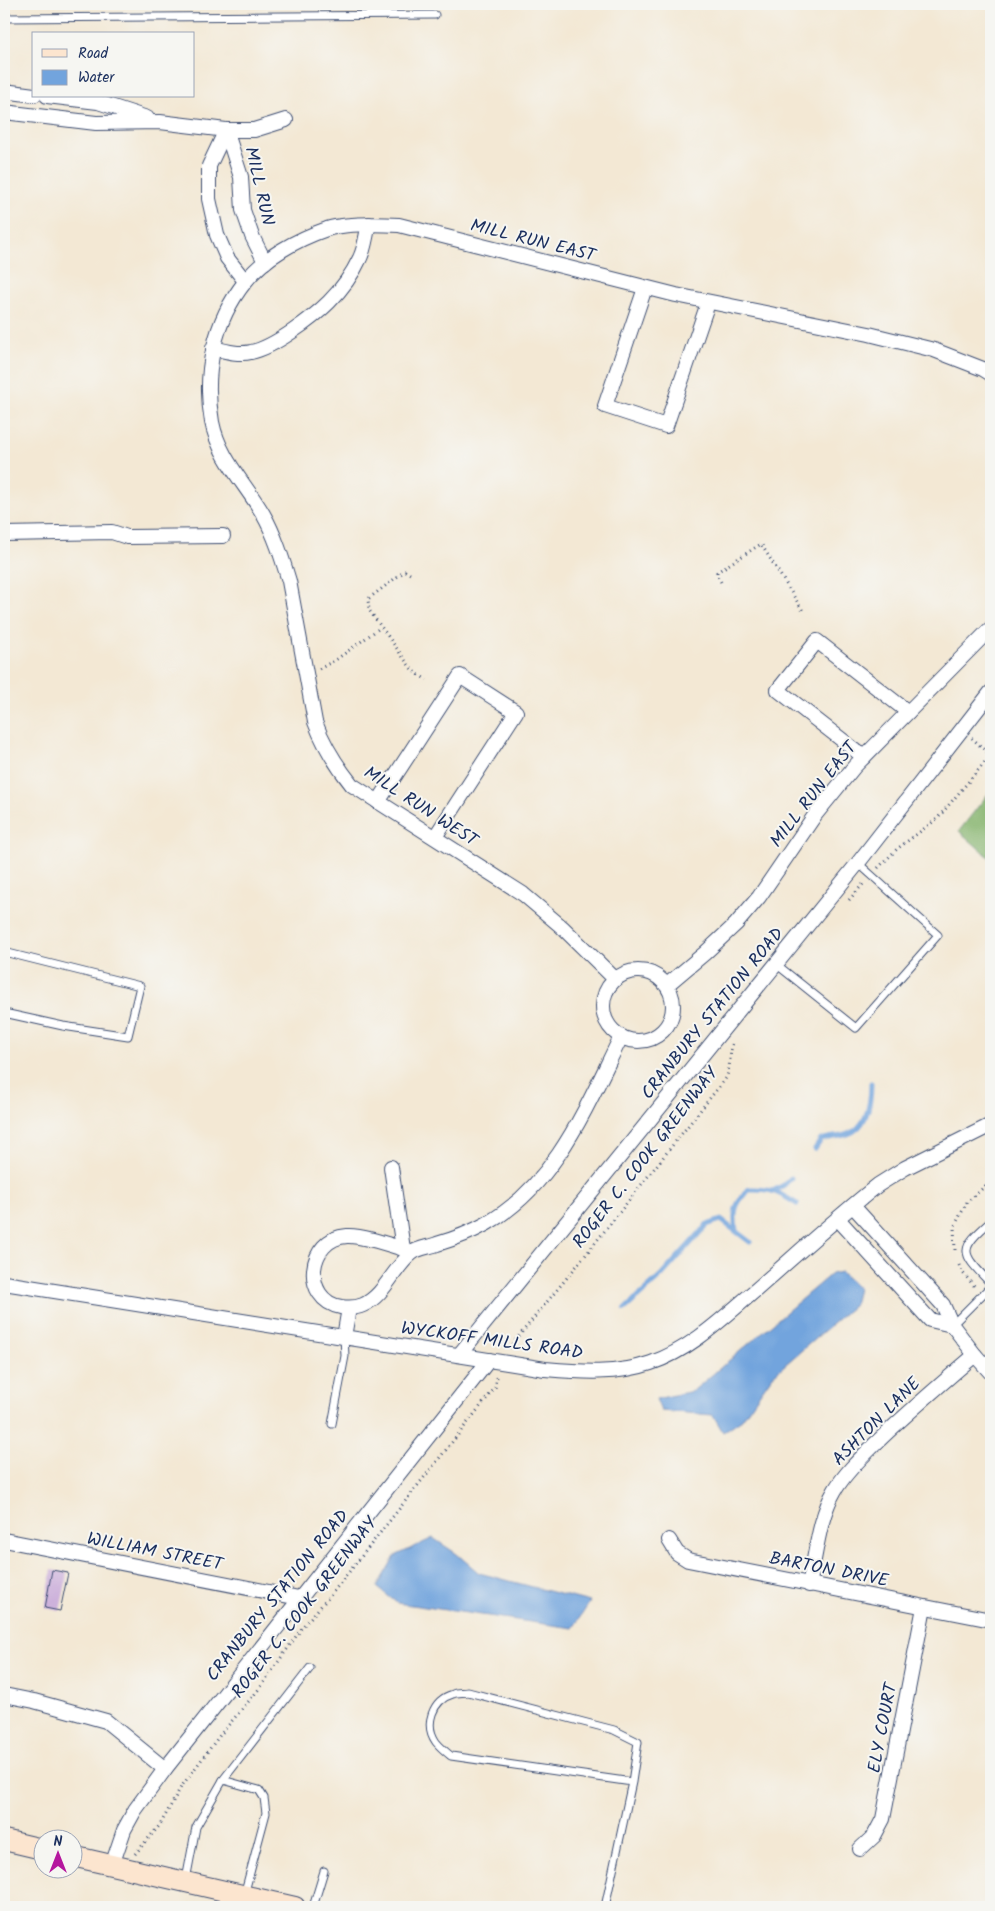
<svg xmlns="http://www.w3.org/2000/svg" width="995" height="1911" font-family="Kalam,sans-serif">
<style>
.forest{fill:#83b26b;stroke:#4f7064}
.water{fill:#72a4dd;stroke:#466a9e}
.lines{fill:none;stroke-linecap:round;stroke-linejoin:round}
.stream{stroke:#72a4dd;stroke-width:5}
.building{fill:#c9abd9}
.lane-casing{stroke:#3b4b70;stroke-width:9}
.street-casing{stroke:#3b4b70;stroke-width:16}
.secondary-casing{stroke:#3b4b70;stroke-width:22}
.path{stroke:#3b4b70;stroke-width:3;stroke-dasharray:1 4;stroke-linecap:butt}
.lane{stroke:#fff;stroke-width:7}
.street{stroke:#fff;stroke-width:14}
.secondary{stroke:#fce5cf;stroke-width:20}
.labels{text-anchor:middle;stroke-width:4;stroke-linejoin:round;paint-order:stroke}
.street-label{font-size:18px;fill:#1b2f5e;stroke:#f6f6f2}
</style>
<rect width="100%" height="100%" fill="#f6f6f2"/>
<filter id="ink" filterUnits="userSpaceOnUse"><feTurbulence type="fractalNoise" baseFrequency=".02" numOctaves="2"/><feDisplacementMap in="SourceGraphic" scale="10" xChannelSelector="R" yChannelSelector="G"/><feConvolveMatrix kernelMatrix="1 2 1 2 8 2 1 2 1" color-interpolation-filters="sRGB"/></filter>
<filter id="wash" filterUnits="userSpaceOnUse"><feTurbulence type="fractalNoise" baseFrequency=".0096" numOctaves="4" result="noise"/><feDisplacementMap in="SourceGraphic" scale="20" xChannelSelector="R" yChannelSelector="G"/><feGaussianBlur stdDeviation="1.12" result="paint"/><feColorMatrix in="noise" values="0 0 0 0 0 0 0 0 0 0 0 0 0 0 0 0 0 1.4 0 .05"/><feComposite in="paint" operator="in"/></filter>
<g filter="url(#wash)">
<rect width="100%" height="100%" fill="#f3e8d4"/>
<polygon class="forest" points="991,790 991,859 959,831"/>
<g class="water">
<polygon points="841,1272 858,1288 854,1305 772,1376 742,1419 723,1432 713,1415 661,1411 656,1399 693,1391 831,1274"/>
<polygon points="433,1538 457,1554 479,1573 590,1602 573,1628 397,1603 377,1587 395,1556"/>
</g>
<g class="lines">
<g class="stream">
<path d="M815,1149l6,-9c9,-3 19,-3 27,-6 20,-7 23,-32 23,-51"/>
<polyline points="773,1191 784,1185 791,1178"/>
<path d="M736,1231c-3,-21 -1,-27 13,-42 23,-1 30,4 48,15"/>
<polyline points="625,1309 662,1275 707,1225 721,1220 750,1242"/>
</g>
</g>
<g id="blocks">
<polygon class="building" points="52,1570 68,1573 60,1611 45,1608"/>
</g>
</g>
<g filter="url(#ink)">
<use href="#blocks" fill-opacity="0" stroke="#3b4b70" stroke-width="1"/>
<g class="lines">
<defs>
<g id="lane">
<polyline points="4,18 435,15"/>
<polyline points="4,952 140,986 128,1036 63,1026 4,1013"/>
<polyline points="776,964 856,1028 938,935 858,863"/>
<path d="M991,1221c-34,30 -30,31 0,63"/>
<polyline points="952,1325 991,1286"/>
<polyline points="982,1363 991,1356"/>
<polyline points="332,1424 345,1356 344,1337"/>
<polyline points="223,1780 259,1790 264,1798 266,1813 244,1895"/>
<polyline points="186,1880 196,1827 223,1780 310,1668"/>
<polyline points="313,1907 324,1871"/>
<path d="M605,1907l27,-125 6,-40 -24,-12 -146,-38c-4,1 -11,0 -15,2 -21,6 -29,31 -17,48 4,5 10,10 15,14l181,26"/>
</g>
<g id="street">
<polyline points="4,91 34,95"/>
<polyline points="47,96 98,102 147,118"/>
<polyline points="4,112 96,123 160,122 226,130 254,130 286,120"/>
<polyline points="226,130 209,166 209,199 217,235 227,258 245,281"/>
<polyline points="226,130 241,177 243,210 252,236 265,262"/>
<polyline points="645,288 605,406 666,426 708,303"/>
<path d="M213,348c12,3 26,7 38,4 22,-4 62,-34 78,-50 12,-12 24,-29 31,-44 5,-10 6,-23 9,-34"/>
<polyline points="4,534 112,532 127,537 223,536"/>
<polyline points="864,757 778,690 817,641 908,712"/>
<polyline points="378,802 460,676 516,712 435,837"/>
<circle cx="638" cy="1006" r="35"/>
<path d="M615,979l-53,-52 -39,-33 -171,-109c-16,-20 -28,-39 -37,-63l-26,-141c-7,-23 -14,-46 -26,-67 -18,-31 -44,-56 -51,-92 -9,-49 2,-101 33,-140 19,-25 53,-43 82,-53 20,-6 51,-5 72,-4l277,70 193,39 65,16 49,19 8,5"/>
<polyline points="667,985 705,953 736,924 759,897 815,815 854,767 991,628"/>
<polyline points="391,1167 403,1249"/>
<polyline points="853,1206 943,1305 952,1325 975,1355 991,1373"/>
<polyline points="838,1219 930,1320 952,1325"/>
<path d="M413,1252c-17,-5 -49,-17 -66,-16 -40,2 -46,64 -6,71 7,1 15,1 22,-2 22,-10 31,-38 49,-52 6,-5 18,-6 25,-9 17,-5 33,-11 49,-20 70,-39 101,-119 135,-187"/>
<path d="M4,1283l541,86c35,3 72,6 106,-6 41,-14 73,-46 106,-74 40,-35 79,-71 121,-104l27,-17 86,-43"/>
<polyline points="344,1337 349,1308"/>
<polyline points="459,1355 858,863 991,692"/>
<polyline points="4,1540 299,1598"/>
<polyline points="669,1540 677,1553 688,1560 991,1620"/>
<path d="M809,1585c7,-31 10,-68 26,-95 11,-18 26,-32 40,-46 32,-31 66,-60 100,-89"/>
<polyline points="4,1695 34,1701 106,1721 165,1769"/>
<polyline points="860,1849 874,1836 883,1819 924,1607"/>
<polyline points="112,1865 124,1830 135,1810 165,1769 489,1360"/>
</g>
<g id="secondary">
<polyline points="4,1840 42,1849"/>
<polyline points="72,1856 295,1907"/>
</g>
</defs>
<use href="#lane" class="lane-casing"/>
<use href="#street" class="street-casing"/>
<use href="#secondary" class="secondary-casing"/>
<g class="path">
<polyline points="410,574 405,571 368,599 369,610 413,671 427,680"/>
<polyline points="721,582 717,574 717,572 761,544 803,611"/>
<polyline points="319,669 337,659 381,627"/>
<polyline points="972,738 991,756"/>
<polyline points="878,868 897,849 937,819 990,756"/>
<polyline points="849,900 865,882"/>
<polyline points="955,1250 954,1227 967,1202 991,1181"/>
<polyline points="959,1265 962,1272 976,1288"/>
<path d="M509,1348l71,-86 146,-184c5,-12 3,-24 7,-36"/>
<polyline points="135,1854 160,1825 181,1787 220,1735 260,1688 304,1625 330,1596 495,1388 497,1377"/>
</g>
<use href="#lane" class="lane"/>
<use href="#street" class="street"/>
<use href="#secondary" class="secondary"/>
</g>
</g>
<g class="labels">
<g class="street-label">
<text transform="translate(260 186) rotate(77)" y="6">MILL RUN</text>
<text transform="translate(533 240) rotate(14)" y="6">MILL RUN EAST</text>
<text transform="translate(813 794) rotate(-52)" y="6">MILL RUN EAST</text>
<text transform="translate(421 806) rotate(33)" y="6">MILL RUN WEST</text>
<text transform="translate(712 1013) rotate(-51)" y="6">CRANBURY STATION ROAD</text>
<text transform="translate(645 1157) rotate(-52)" y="6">ROGER C. COOK GREENWAY</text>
<text transform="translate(492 1340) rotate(8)" y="6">WYCKOFF MILLS ROAD</text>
<text transform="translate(876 1421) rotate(-45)" y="6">ASHTON LANE</text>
<text transform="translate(155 1551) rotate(11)" y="6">WILLIAM STREET</text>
<text transform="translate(829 1569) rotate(11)" y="6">BARTON DRIVE</text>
<text transform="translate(277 1595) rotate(-51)" y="6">CRANBURY STATION ROAD</text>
<text transform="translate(304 1607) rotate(-52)" y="6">ROGER C. COOK GREENWAY</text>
<text transform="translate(882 1728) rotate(-79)" y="6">ELY COURT</text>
</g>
</g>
<rect width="995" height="1911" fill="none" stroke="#f6f6f2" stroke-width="20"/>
<rect x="32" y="32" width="162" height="65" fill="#f6f6f2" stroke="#9ea6b7"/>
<rect x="42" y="49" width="25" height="8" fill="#fce5cf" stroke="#9ea6b7"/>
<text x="78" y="58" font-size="15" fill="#1b2f5e">Road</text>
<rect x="42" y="70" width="25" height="15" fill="#72a4dd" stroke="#9ea6b7"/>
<text x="78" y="82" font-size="15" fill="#1b2f5e">Water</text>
<g transform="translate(58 1854)"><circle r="24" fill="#f6f6f2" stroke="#9ea6b7"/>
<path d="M0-4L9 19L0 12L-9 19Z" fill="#b5179e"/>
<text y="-8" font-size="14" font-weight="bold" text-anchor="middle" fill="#1b2f5e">N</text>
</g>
</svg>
